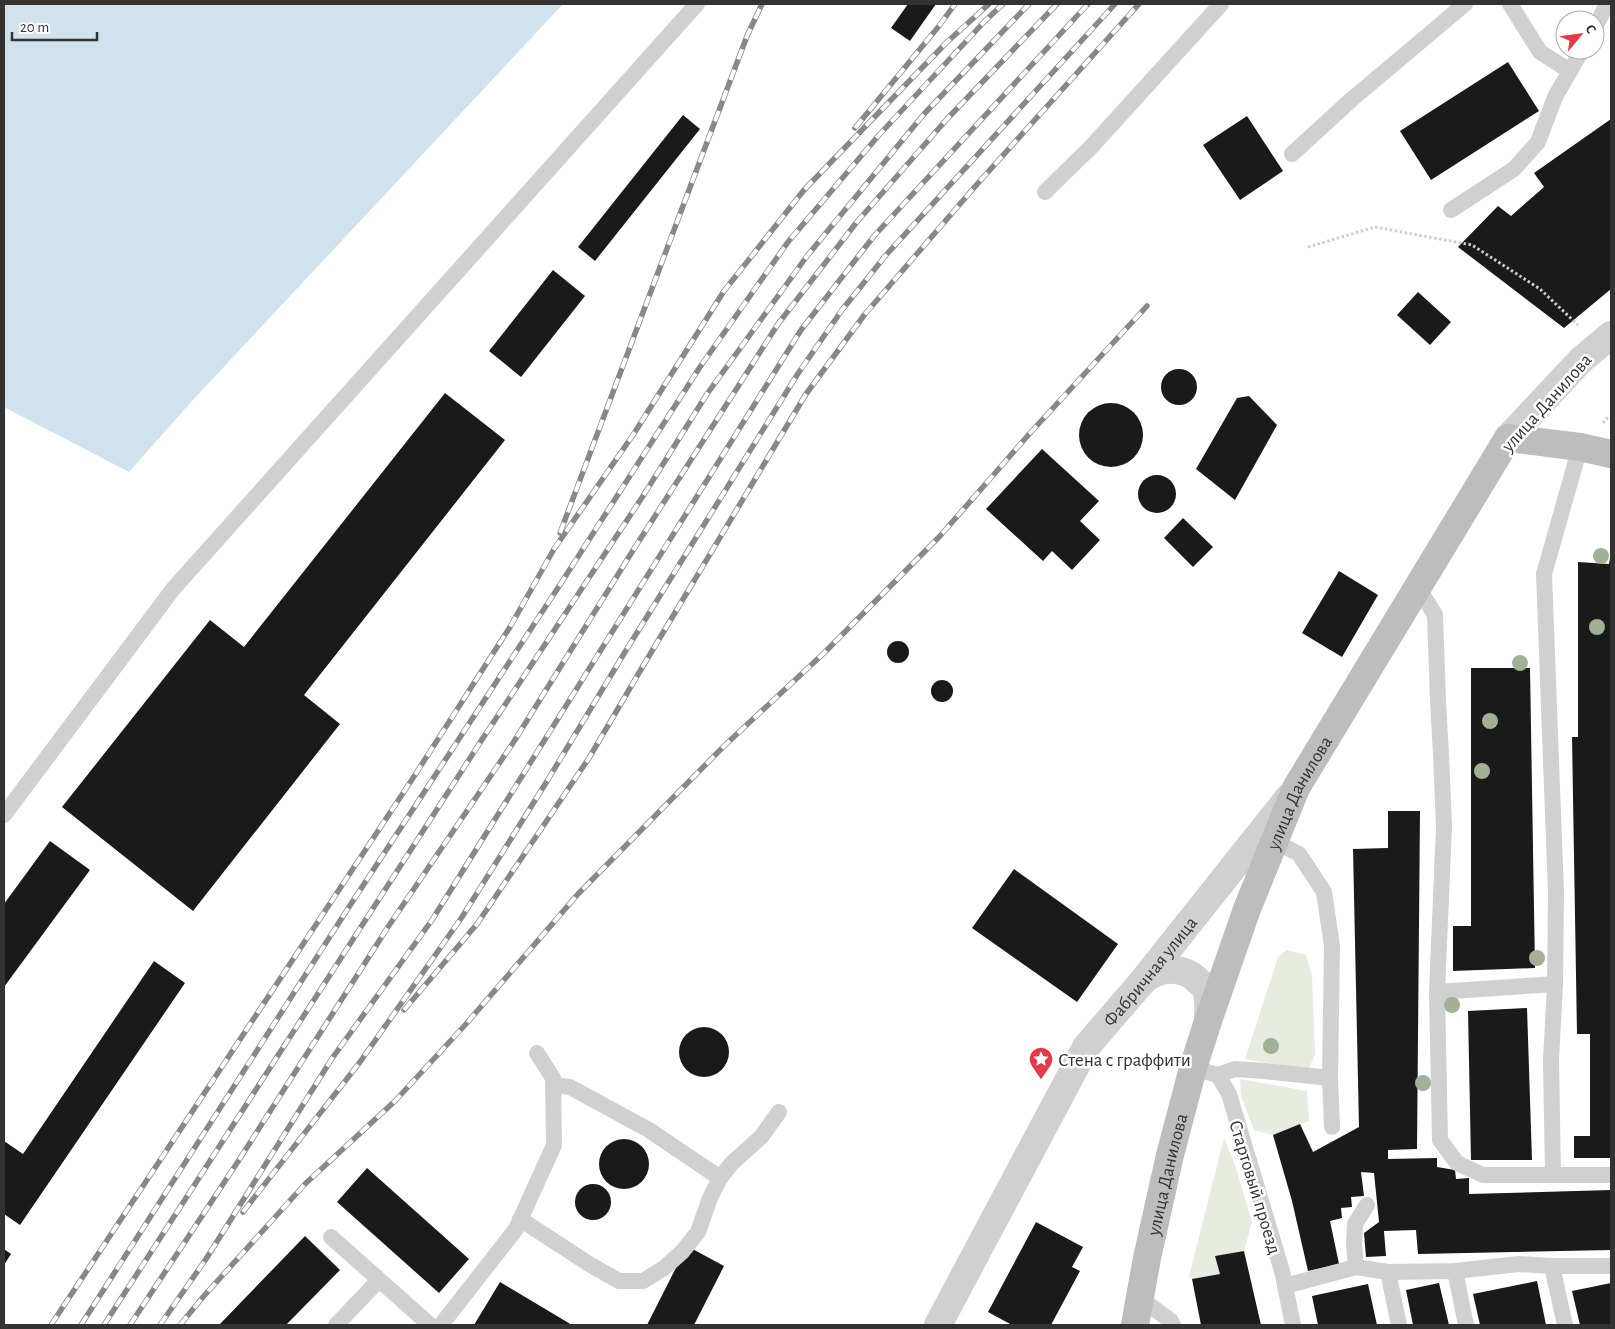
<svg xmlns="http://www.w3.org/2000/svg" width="1615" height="1329" font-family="'Alegreya Sans',sans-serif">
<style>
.green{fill:#e6ecdf}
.water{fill:#cfe2ee}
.building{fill:#1a1a1a}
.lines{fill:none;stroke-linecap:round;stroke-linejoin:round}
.path{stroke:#cdcdcd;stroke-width:3;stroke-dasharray:2.5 2.5;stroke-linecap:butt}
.lane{stroke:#d0d0d0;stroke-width:16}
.street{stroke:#d0d0d0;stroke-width:28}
.secondary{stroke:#bdbdbd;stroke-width:28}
.rail-casing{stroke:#888;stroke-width:5.5}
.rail{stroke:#fff;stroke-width:4;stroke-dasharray:11;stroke-linecap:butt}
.tree{fill:#a2b095}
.labels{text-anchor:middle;stroke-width:5;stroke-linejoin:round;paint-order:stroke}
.street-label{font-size:19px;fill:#333;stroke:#fff}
.poi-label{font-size:19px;fill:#333;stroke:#fff;text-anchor:start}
</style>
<rect width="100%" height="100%" fill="#fff"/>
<g class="green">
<polygon points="1287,950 1306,955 1312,976 1315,1055 1308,1070 1245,1059 1278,957"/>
<polygon points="1240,1079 1307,1091 1309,1121 1273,1135 1254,1130 1241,1096"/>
<polygon points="1224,1138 1236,1168 1252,1222 1244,1251 1216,1256 1220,1274 1192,1279 1189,1277"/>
</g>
<polygon class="water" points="4,4 563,4 191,402 129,472 4,407"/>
<g class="building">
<polygon points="908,4 936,4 910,41 891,28"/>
<polygon points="1508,62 1539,111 1431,180 1400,131"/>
<polygon points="683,115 700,129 595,261 578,247"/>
<polygon points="1247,116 1283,171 1240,200 1203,145"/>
<polygon points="1611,119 1611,289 1564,328 1458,247 1498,206 1511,216 1544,187 1534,173"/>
<polygon points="553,270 585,296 521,377 489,351"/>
<polygon points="1418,292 1451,322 1430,345 1397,315"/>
<circle cx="1179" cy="387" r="18"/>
<polygon points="445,393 505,440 304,695 340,724 193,911 62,807 210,620 244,647"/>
<polygon points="1249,396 1277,425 1235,500 1196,469 1237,398"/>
<circle cx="1111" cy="435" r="32"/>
<polygon points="1042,449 1099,501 1080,521 1100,540 1072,570 1052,551 1043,561 986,509"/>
<circle cx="1157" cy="494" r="19"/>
<polygon points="1183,518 1213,547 1193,567 1164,538"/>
<polygon points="1610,558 1611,558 1611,1158 1574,1158 1574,1136 1590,1136 1590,1034 1577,1034 1572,737 1578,737 1578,562 1609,564"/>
<polygon points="1339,571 1378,595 1342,657 1302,633"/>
<circle cx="898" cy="652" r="11"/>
<polygon points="1471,668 1530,668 1535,968 1453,971 1453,926 1471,926"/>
<circle cx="942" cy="691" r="11"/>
<polygon points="1388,811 1420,811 1417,1149 1388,1150 1388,1159 1437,1158 1437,1167 1455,1170 1456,1179 1469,1178 1469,1194 1611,1190 1611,1250 1418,1254 1416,1230 1384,1231 1386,1256 1366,1257 1364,1233 1379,1222 1374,1173 1361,1172 1364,1196 1351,1197 1352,1207 1341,1208 1342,1218 1330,1221 1339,1264 1308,1271 1292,1201 1273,1135 1300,1124 1313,1152 1359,1127 1353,849 1388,848"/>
<polygon points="50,841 90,870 4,987 4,904"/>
<polygon points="1014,869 1118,944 1077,1002 972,928"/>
<polygon points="154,961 185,983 20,1225 4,1214 4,1141 23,1154"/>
<polygon points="1527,1008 1532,1160 1471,1160 1468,1011"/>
<circle cx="704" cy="1052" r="25"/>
<circle cx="624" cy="1164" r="25"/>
<polygon points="367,1168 469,1259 439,1293 337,1202"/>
<circle cx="593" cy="1202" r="18"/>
<polygon points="1036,1222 1083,1247 1072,1267 1080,1271 1051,1325 1012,1325 988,1312"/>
<polygon points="305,1236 340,1270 286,1325 219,1325"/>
<polygon points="687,1246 724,1266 694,1325 647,1325"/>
<polygon points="4,1249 11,1254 4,1265"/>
<polygon points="1244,1251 1261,1325 1201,1325 1192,1279 1220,1274 1215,1256"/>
<polygon points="1537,1281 1546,1325 1480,1325 1473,1294"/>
<polygon points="500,1282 572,1325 474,1325"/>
<polygon points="1439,1283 1449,1325 1413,1325 1406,1290"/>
<polygon points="1611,1283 1611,1325 1580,1325 1572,1291"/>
<polygon points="1368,1284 1377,1325 1318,1325 1312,1296"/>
</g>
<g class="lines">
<g class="path">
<polyline points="1308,247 1375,227 1472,245 1540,289 1578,325"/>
<polyline points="1603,423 1609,416"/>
</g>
<g class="lane">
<polyline points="1510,4 1540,52 1570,71"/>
<polyline points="1595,27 1604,10 1610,4"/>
<polyline points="1292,154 1351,100 1465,4"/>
<polyline points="1045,192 1092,146 1221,4"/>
<polyline points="1451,210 1514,169 1538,142 1555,97 1582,50"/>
<polyline points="1418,587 1435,615 1438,701 1441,754 1444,826 1437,992 1440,1140 1457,1163 1483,1175 1611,1175"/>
<polyline points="4,815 173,589 697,4"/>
<polyline points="1274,841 1299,854 1324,892 1332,946 1330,1078 1332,1127"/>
<polyline points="1437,992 1555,984"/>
<polyline points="1193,1068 1218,1075 1229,1094 1282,1271 1293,1325"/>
<polyline points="1218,1075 1235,1069 1264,1071 1330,1078"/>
<polyline points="554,1085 570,1087 649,1130 720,1178"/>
<polyline points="1553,1175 1551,1060 1555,984 1556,893 1544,574 1580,447"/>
<polyline points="520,1219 589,1264 619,1281 643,1281 664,1268 682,1252 698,1232 710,1198 720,1178 732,1163 761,1137 779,1112"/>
<polyline points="331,1237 430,1325"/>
<polyline points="1552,1266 1565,1325"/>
<polyline points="1356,1267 1354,1244 1355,1224 1367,1205"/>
<polyline points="1455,1271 1466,1325"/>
<polyline points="1388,1272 1399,1325"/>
<polyline points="1285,1286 1356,1267 1388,1272 1455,1271 1519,1264 1552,1266 1611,1266"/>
<polyline points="1140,1298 1171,1321 1173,1325"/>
<polyline points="336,1325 379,1280"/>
<polyline points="441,1325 516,1229 554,1145 553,1078 537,1053"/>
</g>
<g class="street">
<polyline points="1508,438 1581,360 1611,335"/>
<path d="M1142,982c16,-15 40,-17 56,-1 4,3 8,7 9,12 2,9 1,19 1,28"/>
<path id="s1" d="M938,1325l148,-278 56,-65 147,-185"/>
</g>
<path class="secondary" id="s2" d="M1135,1325l12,-67 23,-103 23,-87 15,-47 39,-112 49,-121 212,-350 72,9 31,7"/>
<defs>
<g id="rail">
<polyline points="855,128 939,26 955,4"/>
<polyline points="560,533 747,36 762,4"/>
<polyline points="404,1010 477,924 589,758 643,666 806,394 865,314 979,182 1139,4"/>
<polyline points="243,1212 360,1062 462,917 544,786 625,652 797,375 842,310 886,255 1115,4"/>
<polyline points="51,1325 413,778 510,627 554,549 633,435 724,291 804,190 946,43 989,4"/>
<polyline points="81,1325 347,910 565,577 700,367 788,242 879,135 985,21 1003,4"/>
<polyline points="104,1325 483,738 643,496 707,394 807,256 924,114 1029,4"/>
<polyline points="130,1325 237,1163 388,927 513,743 632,552 778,324 856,223 947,119 1057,4"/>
<polyline points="160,1325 206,1259 333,1057 432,920 801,330 874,236 1088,4"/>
<polyline points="180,1325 203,1297 305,1184 395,1101 466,1024 578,894 723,747 824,653 940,536 1031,432 1147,306"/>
</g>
</defs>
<use href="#rail" class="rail-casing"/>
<use href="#rail" class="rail"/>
</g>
<g class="tree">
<circle cx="1601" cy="556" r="8"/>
<circle cx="1597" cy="627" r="8"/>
<circle cx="1520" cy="663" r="8"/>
<circle cx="1490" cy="721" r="8"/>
<circle cx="1482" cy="771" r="8"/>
<circle cx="1537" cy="958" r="8"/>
<circle cx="1452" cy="1005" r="8"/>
<circle cx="1271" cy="1046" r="8"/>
<circle cx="1423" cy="1083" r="8"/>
</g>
<defs>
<symbol id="sight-pin" viewBox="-11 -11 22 30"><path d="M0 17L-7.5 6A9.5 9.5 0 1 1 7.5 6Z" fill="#e63946" stroke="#fff"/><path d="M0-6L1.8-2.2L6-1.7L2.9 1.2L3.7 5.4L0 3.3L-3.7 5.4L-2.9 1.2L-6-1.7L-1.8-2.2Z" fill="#fff"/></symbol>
</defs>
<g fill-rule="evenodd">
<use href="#sight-pin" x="1027" y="1045" width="28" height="38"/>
</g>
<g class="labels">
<g class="street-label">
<text transform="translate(1546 402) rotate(-48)" y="7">улица Данилова</text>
<text dy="7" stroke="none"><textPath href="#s2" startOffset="559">улица Данилова</textPath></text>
<text dy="7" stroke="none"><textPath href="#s1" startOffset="414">Фабричная улица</textPath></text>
<text dy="7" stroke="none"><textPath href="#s2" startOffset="154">улица Данилова</textPath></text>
<text transform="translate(1256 1187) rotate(73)" y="7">Стартовый проезд</text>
</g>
<g class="poi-label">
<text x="1058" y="1066">Стена с граффити</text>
</g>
</g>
<rect width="1615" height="1329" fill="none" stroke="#333333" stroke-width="10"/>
<g transform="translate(1580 35) rotate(61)"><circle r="24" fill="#ffffff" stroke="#adadad"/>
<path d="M0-4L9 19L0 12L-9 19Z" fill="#e63946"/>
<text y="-8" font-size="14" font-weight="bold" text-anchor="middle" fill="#333333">С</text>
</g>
<path d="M12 32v8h85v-8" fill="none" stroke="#333333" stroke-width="2.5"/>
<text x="20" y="32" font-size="15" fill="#333333" stroke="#ffffff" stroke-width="4" paint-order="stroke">20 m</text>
</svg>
